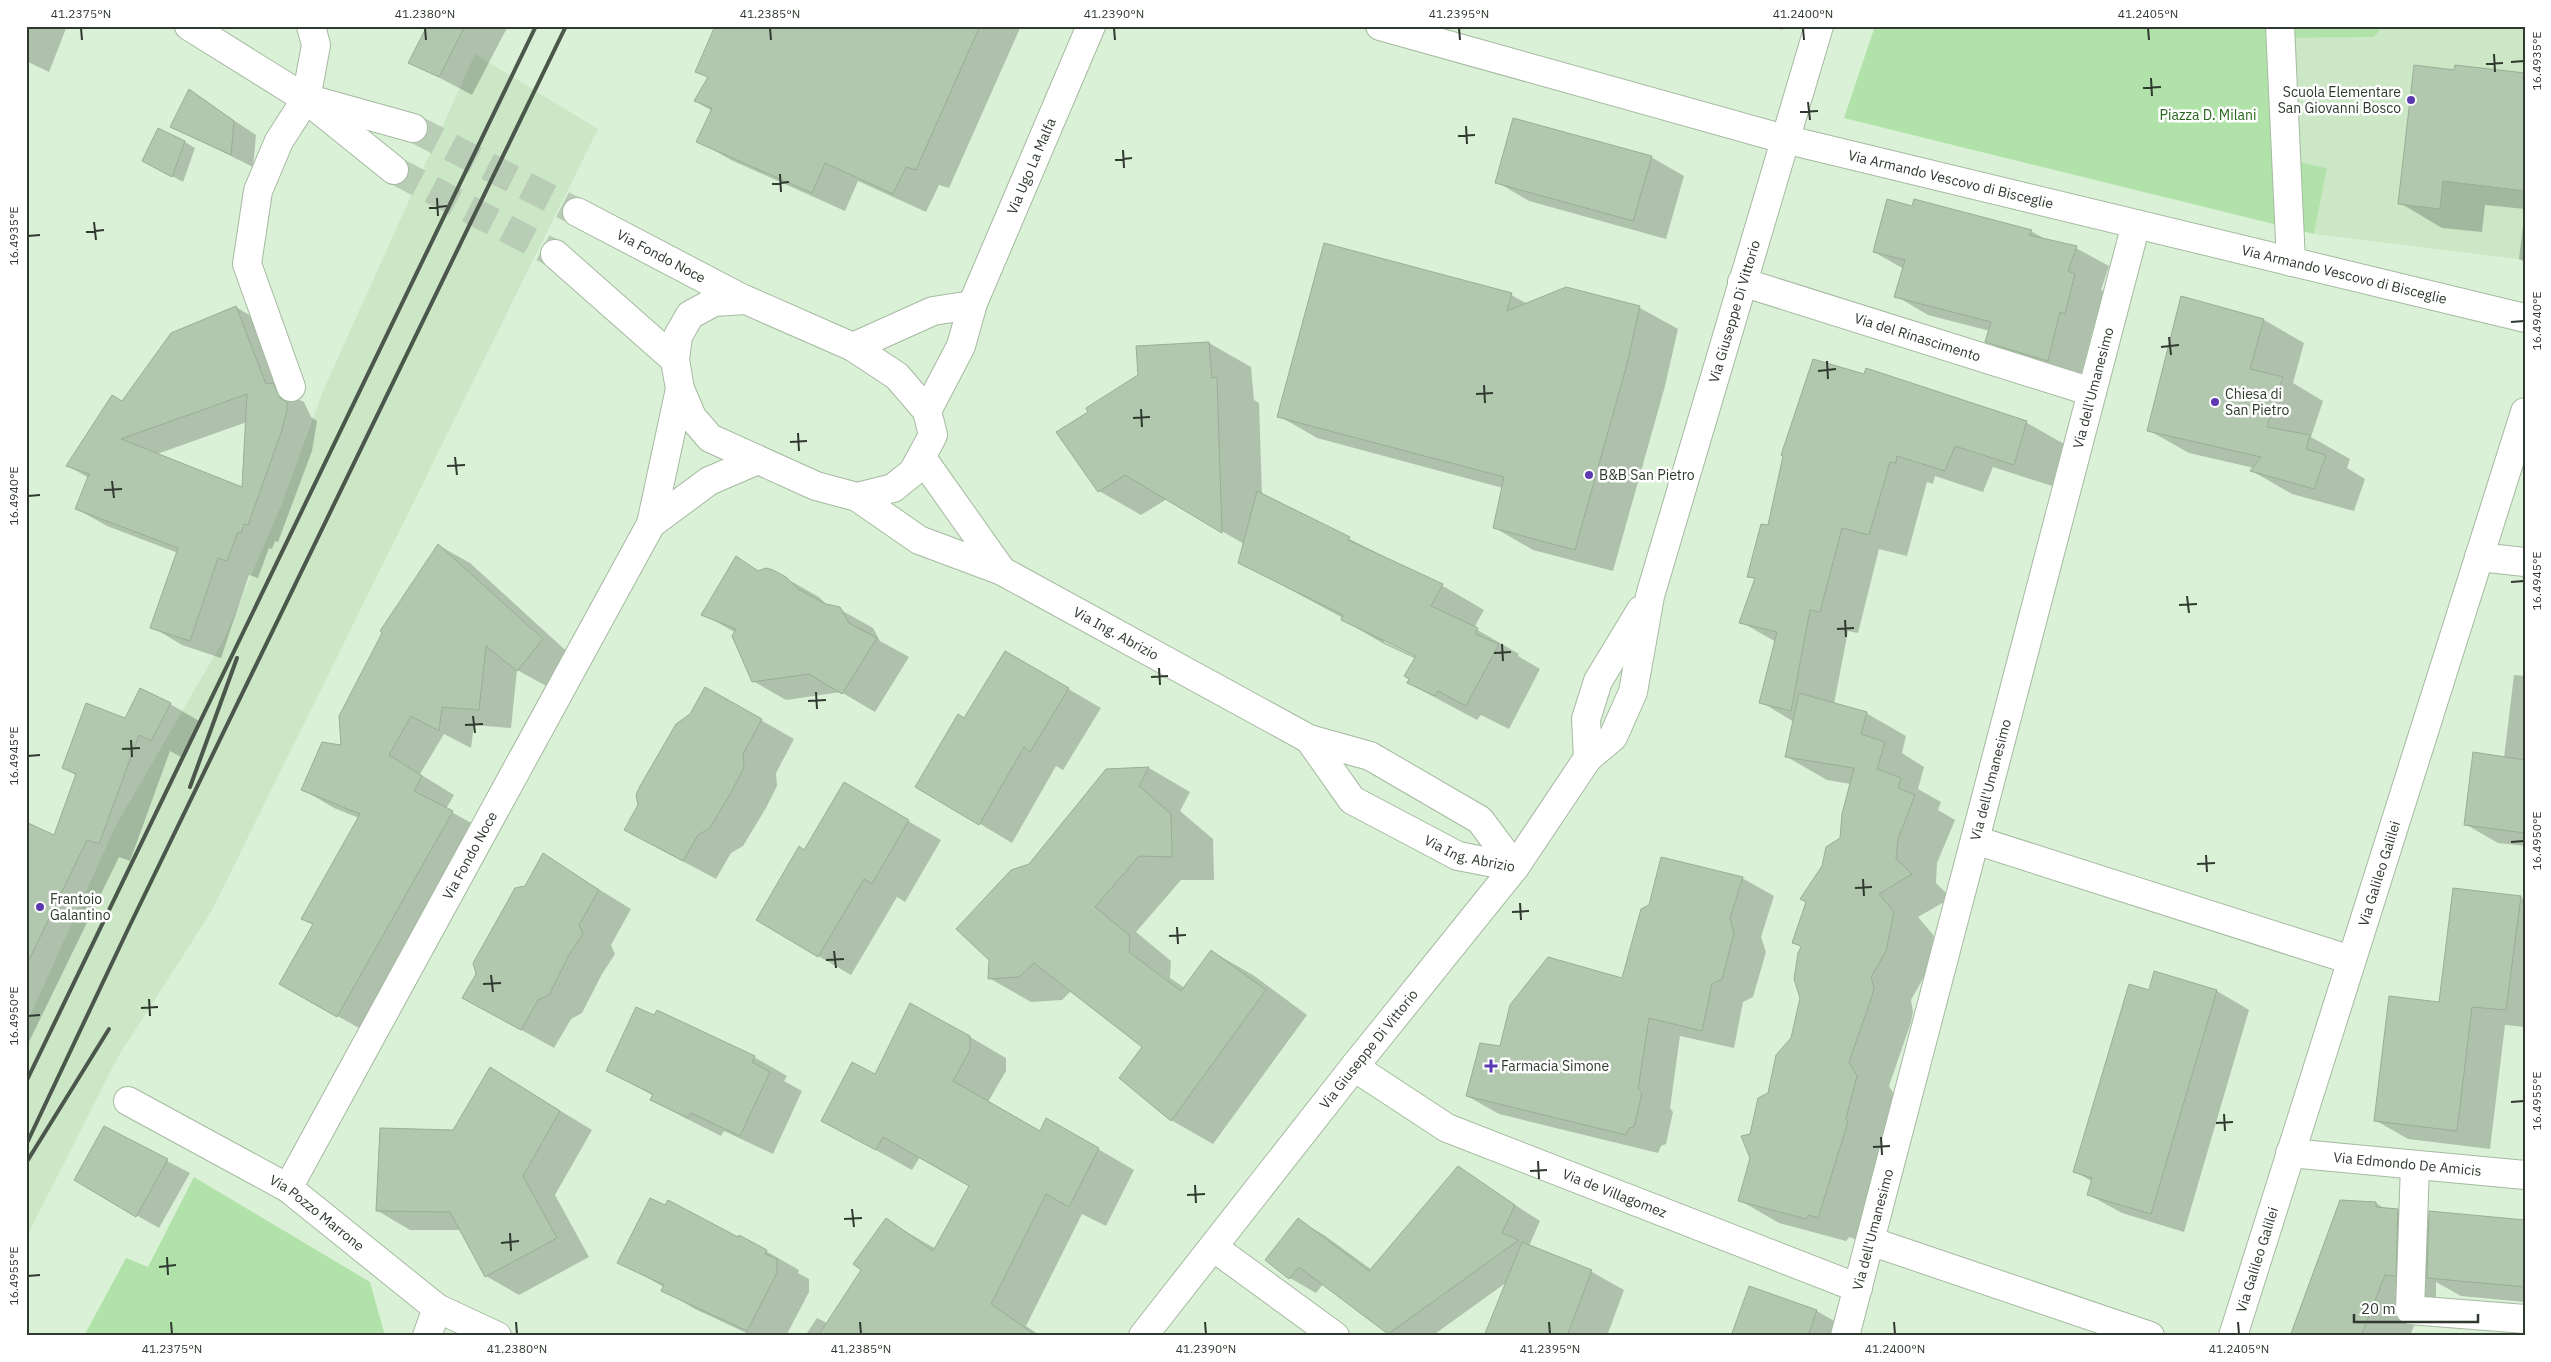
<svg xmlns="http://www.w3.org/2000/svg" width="2551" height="1362" font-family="'IBM Plex Sans',sans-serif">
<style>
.built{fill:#cbe7c6}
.green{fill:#b1e2a9}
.shadow{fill:#0003;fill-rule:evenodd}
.building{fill:#b1c7ae;stroke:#99ae95;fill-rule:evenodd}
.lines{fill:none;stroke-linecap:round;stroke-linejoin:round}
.major-tunnel{stroke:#b9ccb5;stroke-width:28;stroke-dasharray:28 14;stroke-linecap:butt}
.minor-casing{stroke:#a5baa1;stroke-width:30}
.major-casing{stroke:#a5baa1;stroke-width:30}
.minor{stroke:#fff;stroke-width:28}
.major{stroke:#fff;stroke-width:28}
.rail{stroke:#4c574b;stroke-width:4}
.ticks{fill:none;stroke:#30392f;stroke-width:2}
.poi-dot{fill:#5c39b1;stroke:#fff;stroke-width:2}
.labels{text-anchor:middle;stroke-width:5;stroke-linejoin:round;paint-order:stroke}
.poi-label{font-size:14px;fill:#30392f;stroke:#fff;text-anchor:start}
.park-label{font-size:14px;fill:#28651e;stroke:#fff}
.street-label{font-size:14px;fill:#30392f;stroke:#fff}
.neatline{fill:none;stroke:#30392f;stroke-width:2}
.ticks-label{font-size:12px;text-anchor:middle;fill:#30392f}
</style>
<rect width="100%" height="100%" fill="#dbf1d7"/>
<g class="built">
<polygon points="2383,26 2525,26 2525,260 2314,234 2327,168 2298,162 2296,38 2374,37"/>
<polygon points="475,54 598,129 211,912 118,1057 26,1238 26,1025 115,827 224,639 281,506 323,391"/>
</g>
<g class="green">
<polygon points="1875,26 2383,26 2374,37 2296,38 2298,162 2327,168 2314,234 1844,118"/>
<polygon points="194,1177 370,1282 385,1336 84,1336 126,1258 148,1267"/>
</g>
<g class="shadow">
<polygon points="26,26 67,26 49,72 26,61"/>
<polygon points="428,26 508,26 472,95 410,62"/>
<polygon points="716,26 1021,26 949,188 939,185 926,212 858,181 845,211 731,160 698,141 712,111 695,101 709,78 697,71"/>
<polygon points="1772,26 1783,26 1782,30"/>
<polygon points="2525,74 2525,262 2519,259 2525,209 2485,205 2482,232 2442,228 2400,203"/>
<polygon points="190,91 256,135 253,167 171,126"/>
<polygon points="185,142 195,148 183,182 155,167"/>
<polygon points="1651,157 1684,176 1666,239 1529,201 1497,182"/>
<polygon points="1913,208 2031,231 2048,241 2076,248 2109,266 2101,290 2107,294 2098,331 2093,329 2080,379 2019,360 1987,341 1990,331 1928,315 1896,296 1904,269 1874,252"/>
<polygon points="1511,295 1528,304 1640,308 1678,329 1665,386 1613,571 1533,550 1495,528 1503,488 1317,438 1279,416"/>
<polygon points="2182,298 2264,320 2304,343 2293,383 2323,401 2311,437 2350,459 2347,468 2365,479 2354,511 2292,494 2252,471 2254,468 2189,453 2148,430"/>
<path d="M236,307l30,18 27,72 11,5 7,15 6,4 -5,30 -34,91 -3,-1 -3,8 -3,-1 -11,30 -9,-3 -28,83 -39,-13 -30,-18 26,-74 -71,-27 -30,-17 12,-31 -21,-12 55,-63zM247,422l-4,67 -86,-35z"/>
<path d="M1209,343l42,24 3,33 5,3 3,92 181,91 41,24 -10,18 45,26 -1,2 22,13 -31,60 -28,-14 -4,5 -69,-37 8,-24 -32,-15 -41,-24v-2l-104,-56 5,-18 -77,-45 -26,16 -42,-24zM1384,639l38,18 -1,2 -37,-17z"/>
<polygon points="1866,370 2027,423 2064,444 2052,486 1993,467 1983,492 1935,476 1933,484 1927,482 1907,556 1879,549 1858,633 1848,631 1834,704 1866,713 1906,736 1902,753 1924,767 1918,789 1941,802 1938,810 1955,820 1937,863 1936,883 1951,898 1918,917 1934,936 1925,975 1911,1000 1913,1012 1911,1022 1889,1086 1897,1100 1858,1240 1849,1237 1846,1241 1779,1223 1739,1200 1751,1158 1751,1136 1793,1038 1802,998 1802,948 1794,943 1823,867 1841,839 1851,784 1827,780 1787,757 1794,722 1761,702 1776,642 1741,622 1756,580 1749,576 1769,527"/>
<polygon points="438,545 470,563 574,658 550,688 517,670 511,728 474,725 471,748 444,734 420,774 454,795 446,809 484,830 370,1034 312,1002 314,925 303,919 359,818 334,808 302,789 342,747"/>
<polygon points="736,558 759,571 773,571 819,597 827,605 839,609 873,628 880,641 909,657 875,712 841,692 786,700 753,681 736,633 703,614"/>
<polygon points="1005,652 1101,708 1063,770 1056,766 1012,843 917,786 965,719"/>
<polygon points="2514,675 2525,676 2525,846 2498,843 2465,824 2504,758"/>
<polygon points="705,688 794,739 776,773 777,786 766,808 743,846 731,853 716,879 658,848 691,715"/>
<polygon points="170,704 201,722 183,758 170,751 130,861 119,857 26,1048 26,824 54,837 77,776 64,768 125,719"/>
<polygon points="1149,768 1190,792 1180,811 1213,839 1214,880 1181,880 1136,932 1171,961 1170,978 1185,988 1211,951 1253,975 1307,1015 1213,1144 1171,1120 1144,1046 1072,990 1062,1000 1031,1002 989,978 1029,865 1107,770"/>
<polygon points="844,784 941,840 905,902 897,897 851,975 757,920 805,851"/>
<polygon points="543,855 631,909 611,945 615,954 602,974 582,1013 571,1019 554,1048 464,998"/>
<polygon points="1742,878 1774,896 1761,937 1766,952 1753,997 1743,1002 1734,1048 1680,1036 1670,1108 1673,1112 1666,1144 1661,1146 1658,1153 1499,1114 1467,1096 1501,1048 1623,979"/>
<polygon points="2520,897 2525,900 2525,1027 2505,1025 2490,1149 2408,1139 2375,1120 2440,1003"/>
<polygon points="2217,991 2249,1010 2184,1232 2122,1213 2089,1195 2093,1182 2074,1171 2150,992"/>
<polygon points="655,1017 754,1057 787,1076 784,1081 802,1091 773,1154 724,1131 721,1136 685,1118 652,1100 654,1096 607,1071"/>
<polygon points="970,1037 1006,1058 1006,1071 988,1102 1040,1132 1098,1149 1134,1170 1106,1226 1082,1214 1026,1326 1041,1336 805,1336 817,1318 827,1323 863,1270 886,1220 936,1249 970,1186 920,1157 912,1170 822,1120 875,1076"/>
<polygon points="523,1088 592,1130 555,1195 589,1257 519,1295 486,1276 461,1230 410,1230 378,1211 454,1131"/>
<polygon points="104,1128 190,1173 159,1228 75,1180"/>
<polygon points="1458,1168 1540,1221 1529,1246 1592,1272 1624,1290 1607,1336 1485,1336 1507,1282 1432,1336 1394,1336 1323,1284 1316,1293 1290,1278 1267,1260 1298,1220 1324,1235 1372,1270"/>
<polygon points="2376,1203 2385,1209 2397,1210 2430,1229 2525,1221 2525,1302 2461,1296 2436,1282 2436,1298 2425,1297 2410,1336 2291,1336"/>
<polygon points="738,1239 766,1251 799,1270 798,1273 809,1279 809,1292 786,1336 753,1336 695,1309 663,1290 664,1287 619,1262"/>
<polygon points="1817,1311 1846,1328 1843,1336 1732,1336"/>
</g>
<g class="building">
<polygon points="427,26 465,26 439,77 408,63"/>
<polygon points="715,26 980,26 916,170 906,167 893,194 825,163 812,193 696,142 712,108 694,101 708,77 695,72"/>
<polygon points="2414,65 2454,70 2455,65 2525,73 2525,191 2443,181 2440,209 2398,204"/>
<polygon points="189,89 234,121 231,155 170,127"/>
<polygon points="1513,118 1652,156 1633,221 1495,183"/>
<polygon points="158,128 185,141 172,177 142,161"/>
<polygon points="1887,199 1912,206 1914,199 2032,230 2029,235 2077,246 2068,271 2075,274 2065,314 2060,312 2048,361 1985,342 1991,322 1894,297 1905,260 1873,252"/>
<polygon points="1324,243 1512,293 1507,311 1566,287 1640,306 1627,364 1575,550 1493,528 1504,477 1277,417"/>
<polygon points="2181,296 2264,319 2250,369 2283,377 2267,427 2310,435 2306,449 2326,455 2314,489 2250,471 2261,457 2147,431"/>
<path d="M236,306l30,78 7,-1 8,16 6,3v8l-6,23 -33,92 -4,-1 -3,9 -3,-1 -11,29 -9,-3 -28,83 -40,-13 28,-80 -103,-39 14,-35 -23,-8 46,-71 10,6 49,-68zM247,394l-5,93 -121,-48z"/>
<polygon points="1209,342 1212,378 1217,377 1222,533 1125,475 1098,492 1056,432 1088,412 1086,408 1138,375 1136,346"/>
<polygon points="1813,359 1864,374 1866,368 2027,421 2014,465 1955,446 1945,471 1897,456 1896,463 1890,462 1869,535 1842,528 1820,612 1810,610 1791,711 1759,703 1777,632 1739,623 1755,578 1747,577 1761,524 1768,525 1783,456 1781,455"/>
<polygon points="1257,491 1350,537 1348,540 1443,584 1431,606 1478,628 1475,634 1499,644 1466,706 1438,691 1435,696 1407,683 1409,679 1404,676 1416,656 1341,620 1343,615 1238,563"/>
<polygon points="438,544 543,639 517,671 486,646 479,710 442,707 439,731 411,716 389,755 422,776 414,791 453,811 337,1017 279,984 313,924 301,919 360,814 301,790 322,742 341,745 339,716 382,633 380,631"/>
<polygon points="736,556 758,571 766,568 773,570 786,577 798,589 826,604 840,607 849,623 877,638 842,694 809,674 752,682 732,636 736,629 701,615"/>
<polygon points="1005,651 1069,688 1030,752 1024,747 979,825 915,787 958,714 964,718"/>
<polygon points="705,687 762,719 743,754 744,767 733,789 710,828 698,835 683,861 624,830 638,805 636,795 640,786 676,724 690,714"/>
<polygon points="140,688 171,703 151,741 139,735 99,844 87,840 26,966 26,822 54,835 76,774 62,768 86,703 125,718"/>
<polygon points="1799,693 1867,712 1861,734 1885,742 1877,769 1901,778 1898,788 1915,795 1898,839 1896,859 1912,874 1879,894 1894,912 1886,951 1871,977 1874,988 1871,999 1849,1062 1857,1076 1846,1118 1848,1122 1818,1218 1808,1215 1806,1219 1738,1201 1750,1158 1741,1136 1750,1134 1758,1098 1768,1093 1776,1055 1791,1038 1800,998 1794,979 1798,953 1801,947 1799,945 1792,943 1806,902 1800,899 1822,866 1826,847 1840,838 1842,814 1854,768 1785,757"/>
<polygon points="2473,752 2525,760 2525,833 2464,825"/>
<polygon points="1149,767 1139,786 1171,814 1172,857 1139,856 1095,907 1130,936 1129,952 1181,991 1211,950 1266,990 1171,1121 1119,1078 1142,1047 1034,963 1019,977 988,979 989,960 956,929 1011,870 1029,864 1106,769"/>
<polygon points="844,782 909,820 872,884 864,879 818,957 756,920 799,846 804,850"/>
<polygon points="543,853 599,890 579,925 583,934 569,955 549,995 538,1000 521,1030 462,998 476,974 473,963 510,897 515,888 525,886"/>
<polygon points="1661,857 1743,877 1730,918 1734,933 1722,979 1712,984 1702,1031 1649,1018 1638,1089 1642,1093 1634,1127 1629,1128 1626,1135 1466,1096 1480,1043 1500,1046 1510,1005 1548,957 1622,978 1641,909 1649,905"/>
<polygon points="2453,888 2521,896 2506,1010 2472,1007 2457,1131 2374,1121 2389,996 2439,1002"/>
<polygon points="2154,971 2217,990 2151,1214 2087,1195 2092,1178 2073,1172 2129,984 2149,990"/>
<polygon points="910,1003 970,1036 970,1050 953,1081 1040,1131 1046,1118 1099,1148 1069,1207 1046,1194 991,1304 1037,1336 818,1336 861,1270 853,1264 886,1218 933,1251 969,1186 883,1137 876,1150 821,1121 852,1062 875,1074"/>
<polygon points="636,1007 654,1015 657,1010 755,1056 752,1062 770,1072 740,1136 691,1113 688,1118 650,1100 653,1094 606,1071"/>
<polygon points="490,1067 560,1111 523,1176 557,1238 485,1277 450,1212 376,1211 380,1128 453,1130"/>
<polygon points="104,1126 168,1159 136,1217 74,1180"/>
<polygon points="1458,1166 1515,1205 1502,1233 1519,1240 1388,1334 1299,1267 1289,1279 1265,1260 1298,1218 1369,1271"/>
<polygon points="650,1198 665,1205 668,1200 738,1237 739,1235 767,1250 765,1254 777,1259 777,1273 747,1331 661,1291 664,1285 617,1263"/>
<polygon points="2340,1200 2376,1202 2376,1207 2398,1209 2396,1276 2385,1275 2361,1336 2290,1336"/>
<polygon points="2429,1211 2525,1220 2525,1287 2427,1278"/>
<polygon points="1522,1242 1592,1270 1567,1336 1484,1336"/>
<polygon points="1749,1286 1817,1310 1808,1336 1731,1336"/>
</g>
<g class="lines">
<g class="major-tunnel">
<polyline points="413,128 577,212"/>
<polyline points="394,170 555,254"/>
</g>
<defs>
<g id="minor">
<path id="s1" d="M1380,26l404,113 741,179"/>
<polyline points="2280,26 2291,262"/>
<path id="s2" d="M1742,282l350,110"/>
<polyline points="291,387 247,264 258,191 279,141 306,99 316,45 311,26"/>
<polyline points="680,389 651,524 709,481 758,460"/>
<polyline points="857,497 919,540 1002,571 922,458"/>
<polyline points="2479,557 2525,562"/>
<path id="s3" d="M1002,571l307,168 61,17 110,64 35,47"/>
<path id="s4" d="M1309,739l43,61 106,56 57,11"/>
<polyline points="1588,758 1586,719 1598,681 1641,610"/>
<polyline points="1975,840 2351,960"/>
<path id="s5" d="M1354,1067l93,61 411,160"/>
<path id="s6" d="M128,1101l160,87 149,120 60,28"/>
<path id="s7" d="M2290,1153l235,22"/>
<polyline points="2415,1165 2410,1310 2525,1319"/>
<path id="s8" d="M288,1188l363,-664"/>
<polyline points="1870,1241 2150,1336"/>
<polyline points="1213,1247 1335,1336"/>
<polyline points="427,1336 437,1308"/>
<path id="s9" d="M1143,1336l211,-269 161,-200 73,-109 25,-21 20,-45 17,-96 169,-570"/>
<path id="s10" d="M1845,1336l291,-1112"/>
<path id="s11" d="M2233,1336l292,-924"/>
</g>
<g id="major">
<polyline points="189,26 306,99 394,170"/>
<polyline points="316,101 413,128"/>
<path id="s12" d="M577,212l168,88"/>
<polyline points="555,254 675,360"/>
<polyline points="853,347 933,311 972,305"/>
<path id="s13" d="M927,411l-30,-35 -44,-29 -107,-47 -32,2 -24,13 -12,21 -3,24 5,29 12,28 18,21 106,48 41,11 36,-9 20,-16 20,-37 -6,-24 34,-65 12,-43 118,-277"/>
</g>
</defs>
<use href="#minor" class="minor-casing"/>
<use href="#major" class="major-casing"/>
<use href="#minor" class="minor"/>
<use href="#major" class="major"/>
<g class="rail">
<polyline points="190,787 237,658"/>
<polyline points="26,1082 536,26"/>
<polyline points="26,1145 130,925 566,26"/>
<polyline points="26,1163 109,1029"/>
</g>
</g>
<path class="ticks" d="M81,28l1,12M425,28l1,12M770,28l1,12M1114,28l1,12M1459,28l1,12M1803,28l1,12M2148,28l1,12M2494,54l1,18M2511,62l13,-1M2486,64l17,-1M2151,78l1,18M2143,88l18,-1M1808,102l2,18M1800,112l18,-1M1466,126l1,18M1458,136l17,-1M1123,150l1,18M1115,160l17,-2M780,174l1,18M772,184l17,-2M437,198l1,18M429,208l18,-2M94,222l2,18M86,232l18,-2M28,236l12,-1M2511,322l13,-1M2169,337l2,18M2161,347l18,-2M1827,361l1,18M1818,371l18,-2M1484,385l1,18M1476,394l17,-1M1141,409l1,18M1133,418l17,-1M798,433l1,18M790,442l17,-1M455,457l2,18M447,466l18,-1M112,481l2,17M104,490l18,-1M28,496l12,-1M2511,582l13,-1M2187,596l2,17M2179,605l18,-1M1845,620l1,17M1837,629l17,-1M1502,644l1,17M1494,653l17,-1M1159,668l1,17M1151,677l17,-1M816,692l1,17M808,701l18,-1M473,716l2,17M465,725l18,-1M131,740l1,17M122,749l18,-1M28,756l12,-1M2511,842l13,-1M2206,855l1,17M2197,864l18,-1M1863,879l1,17M1855,888l17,-1M1520,903l1,17M1512,912l17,-1M1177,927l1,17M1169,936l17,-1M834,951l2,17M826,960l18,-1M491,975l2,17M483,984l18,-1M149,999l1,17M141,1008l17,-1M28,1016l12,-1M2511,1102l13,-1M2224,1114l1,17M2216,1123l17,-1M1881,1137l1,18M1873,1147l17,-1M1538,1161l1,18M1530,1171l17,-1M1195,1185l1,18M1187,1195l18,-1M852,1209l2,18M844,1219l18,-1M510,1233l1,18M501,1243l18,-2M167,1257l1,18M159,1267l17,-2M28,1276l12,-1M171,1322l1,12M516,1322l1,12M860,1322l1,12M1205,1322l1,12M1549,1322l1,12M1894,1322l1,12M2238,1322l1,12"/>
<g class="poi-dot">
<circle cx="2411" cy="100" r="5"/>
<circle cx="2215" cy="402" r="5"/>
<circle cx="1589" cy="475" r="5"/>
<circle cx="40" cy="907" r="5"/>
<path d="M1488.5 1058.5h5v5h5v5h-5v5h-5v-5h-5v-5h5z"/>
</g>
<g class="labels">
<g class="poi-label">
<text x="2401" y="97" text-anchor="end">Scuola Elementare<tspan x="2401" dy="16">San Giovanni Bosco</tspan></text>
<text x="2225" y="399">Chiesa di<tspan x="2225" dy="16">San Pietro</tspan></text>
<text x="1599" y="480">B&amp;B San Pietro</text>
<text x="50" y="904">Frantoio<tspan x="50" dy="16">Galantino</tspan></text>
<text x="1501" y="1071">Farmacia Simone</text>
</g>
<g class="park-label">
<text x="2208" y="120">Piazza D. Milani</text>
</g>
<g class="street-label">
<text dy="5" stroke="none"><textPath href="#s13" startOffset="966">Via Ugo La Malfa</textPath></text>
<text dy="5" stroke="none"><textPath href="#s1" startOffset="591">Via Armando Vescovo di Bisceglie</textPath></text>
<text dy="5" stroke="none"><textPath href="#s12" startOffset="95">Via Fondo Noce</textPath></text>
<text dy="5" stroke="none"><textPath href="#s1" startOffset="996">Via Armando Vescovo di Bisceglie</textPath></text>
<text dy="5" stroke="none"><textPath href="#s9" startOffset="1206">Via Giuseppe Di Vittorio</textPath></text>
<text dy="5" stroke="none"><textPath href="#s2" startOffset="184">Via del Rinascimento</textPath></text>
<text dy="5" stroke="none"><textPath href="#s10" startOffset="980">Via dell'Umanesimo</textPath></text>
<text dy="5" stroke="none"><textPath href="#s3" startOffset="130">Via Ing. Abrizio</textPath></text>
<text dy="5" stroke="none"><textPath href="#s10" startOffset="575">Via dell'Umanesimo</textPath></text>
<text dy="5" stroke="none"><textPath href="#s4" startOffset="205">Via Ing. Abrizio</textPath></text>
<text dy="5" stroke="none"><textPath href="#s8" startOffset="379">Via Fondo Noce</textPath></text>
<text dy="5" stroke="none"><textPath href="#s11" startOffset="485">Via Galileo Galilei</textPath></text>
<text dy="5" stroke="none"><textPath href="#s9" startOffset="365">Via Giuseppe Di Vittorio</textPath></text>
<text dy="5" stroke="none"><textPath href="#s7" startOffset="118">Via Edmondo De Amicis</textPath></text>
<text dy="5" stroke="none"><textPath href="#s5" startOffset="291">Via de Villagomez</textPath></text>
<text dy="5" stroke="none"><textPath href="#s6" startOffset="220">Via Pozzo Marrone</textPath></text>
<text dy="5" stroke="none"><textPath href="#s10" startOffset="110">Via dell'Umanesimo</textPath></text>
<text dy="5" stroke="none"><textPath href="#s11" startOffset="80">Via Galileo Galilei</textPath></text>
</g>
</g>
<rect width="2551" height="1362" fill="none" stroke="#ffffff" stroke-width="55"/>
<path d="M2354 1314v8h124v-8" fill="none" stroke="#30392f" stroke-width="2.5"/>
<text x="2361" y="1314" font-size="15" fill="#30392f" stroke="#ffffff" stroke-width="4" paint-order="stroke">20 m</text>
<rect x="28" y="28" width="2496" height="1306" class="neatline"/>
<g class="ticks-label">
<text x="81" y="18">41.2375°N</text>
<text x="425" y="18">41.2380°N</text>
<text x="770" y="18">41.2385°N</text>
<text x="1114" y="18">41.2390°N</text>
<text x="1459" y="18">41.2395°N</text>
<text x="1803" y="18">41.2400°N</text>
<text x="2148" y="18">41.2405°N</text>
<text transform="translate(2537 61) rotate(-90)" y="4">16.4935°E</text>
<text transform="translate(14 236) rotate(-90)" y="4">16.4935°E</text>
<text transform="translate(2537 321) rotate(-90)" y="4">16.4940°E</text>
<text transform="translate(14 496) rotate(-90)" y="4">16.4940°E</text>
<text transform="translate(2537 581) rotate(-90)" y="4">16.4945°E</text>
<text transform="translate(14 756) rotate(-90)" y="4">16.4945°E</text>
<text transform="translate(2537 841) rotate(-90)" y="4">16.4950°E</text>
<text transform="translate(14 1016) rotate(-90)" y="4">16.4950°E</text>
<text transform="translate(2537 1101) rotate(-90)" y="4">16.4955°E</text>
<text transform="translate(14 1276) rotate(-90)" y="4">16.4955°E</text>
<text x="172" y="1353">41.2375°N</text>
<text x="517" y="1353">41.2380°N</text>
<text x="861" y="1353">41.2385°N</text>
<text x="1206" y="1353">41.2390°N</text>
<text x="1550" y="1353">41.2395°N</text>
<text x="1895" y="1353">41.2400°N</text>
<text x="2239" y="1353">41.2405°N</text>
</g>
</svg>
